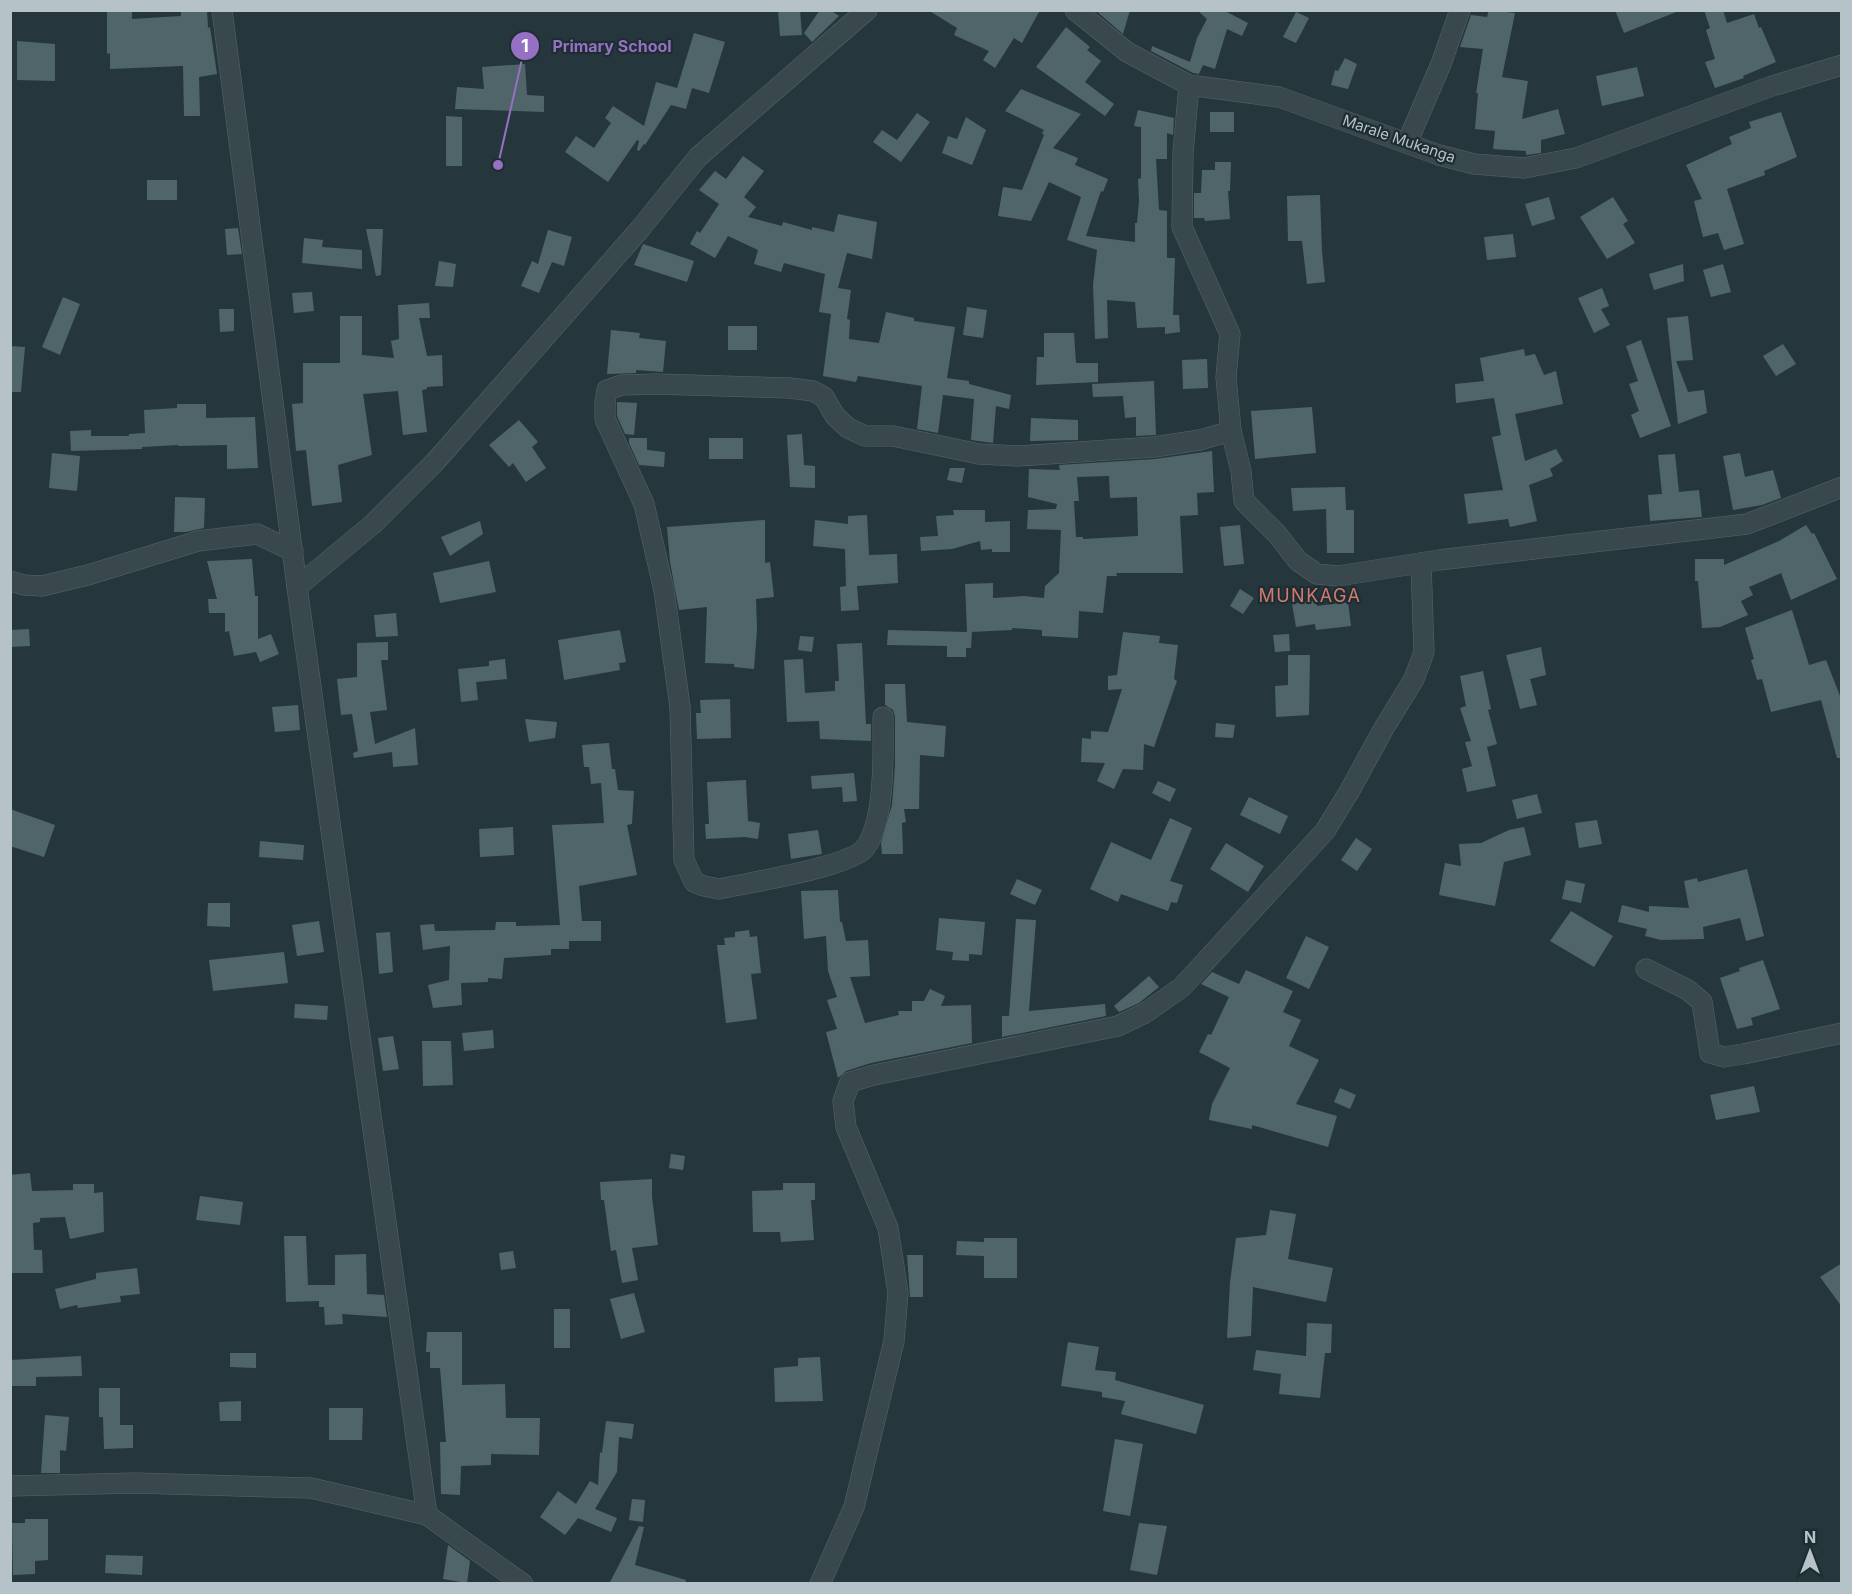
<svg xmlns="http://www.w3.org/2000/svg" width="1852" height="1594" font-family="Inter,sans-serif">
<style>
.building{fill:#50656a;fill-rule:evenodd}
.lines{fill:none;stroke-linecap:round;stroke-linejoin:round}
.minor-casing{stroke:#57666b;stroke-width:21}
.minor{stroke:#39484d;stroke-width:20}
.labels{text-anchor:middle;stroke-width:4.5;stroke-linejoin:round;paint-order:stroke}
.street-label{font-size:15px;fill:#b5c3c8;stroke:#1e2d32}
.quarter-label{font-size:18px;letter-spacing:1.5px;fill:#d27a70;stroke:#1e2d32}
.leader{fill:none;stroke:#9570c3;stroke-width:2}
.callout-dot{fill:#9570c3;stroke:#1e2d32;stroke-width:2}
.mark-label{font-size:18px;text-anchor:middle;font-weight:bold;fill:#fff}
.callout-label{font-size:16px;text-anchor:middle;font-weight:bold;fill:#9570c3;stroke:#1e2d32;stroke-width:4.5;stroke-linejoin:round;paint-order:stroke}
</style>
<rect width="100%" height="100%" fill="#25373d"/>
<g class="building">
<polygon points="107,10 132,10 132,19 181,16 181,10 207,10 208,28 210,27 217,74 199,77 200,116 184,116 183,66 110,69 110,53 107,54"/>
<polygon points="778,10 800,10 802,35 780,36"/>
<polygon points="820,10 830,10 839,16 812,42 804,33"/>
<polygon points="928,10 1040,10 1022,43 1014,38 995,68 983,60 989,51 954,35 957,28"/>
<polygon points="1095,10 1130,10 1123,34"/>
<polygon points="1197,10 1223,10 1248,23 1242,36 1227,29 1215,69 1203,65 1199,74 1193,73 1151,51 1152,46 1190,62 1197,38 1207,19"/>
<polygon points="1489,10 1515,13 1502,77 1528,81 1522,119 1558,109 1565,134 1541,140 1541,153 1526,155 1526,151 1493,149 1495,131 1475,129 1478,93 1476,93 1483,49 1460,47 1471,15 1487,17"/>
<polygon points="1615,10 1675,10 1676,12 1624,33"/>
<polygon points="1704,10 1723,10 1727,23 1754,14 1759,28 1761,27 1776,62 1743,76 1744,78 1715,88 1705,62 1715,59 1706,30 1710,28"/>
<polygon points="1296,12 1309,18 1296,43 1283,37"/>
<polygon points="1066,27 1090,47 1087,50 1101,61 1085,82 1114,104 1105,116 1036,67"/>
<polygon points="694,33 725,42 709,93 692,88 686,109 671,105 645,145 644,144 639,151 637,150 639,141 637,140 608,182 565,152 576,136 594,148 611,123 605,118 613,106 644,126 656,82 677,88"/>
<polygon points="17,41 55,44 55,81 17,80"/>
<polygon points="1345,58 1357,64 1348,89 1331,85 1335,70 1338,71"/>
<polygon points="525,64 527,95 544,96 544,112 455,109 457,87 484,89 482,67"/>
<polygon points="1637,67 1644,96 1602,106 1596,76"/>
<polygon points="1021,89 1081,114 1053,148 1078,158 1075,165 1108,179 1103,192 1101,191 1086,236 1135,242 1135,223 1137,223 1139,201 1138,179 1141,178 1141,127 1134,126 1138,110 1174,118 1173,135 1167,133 1167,159 1156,159 1159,210 1167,211 1167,258 1175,258 1173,315 1179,315 1180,332 1165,334 1165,327 1137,328 1135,302 1107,300 1108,338 1095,339 1093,285 1097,250 1067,240 1081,197 1049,182 1031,221 998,216 1003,187 1022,190 1044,135 1042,133 1044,130 1005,111"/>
<rect x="1210" y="112" width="24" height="20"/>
<polygon points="1781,112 1797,157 1764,171 1765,175 1727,189 1744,244 1724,250 1718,233 1703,237 1694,201 1702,199 1686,165 1732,144 1729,137 1751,128 1749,122"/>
<polygon points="917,113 930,122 901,162 873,142 882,130 897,140"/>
<polygon points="446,116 462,117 462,166 446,166"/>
<polygon points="966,117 986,130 972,165 942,153 948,136 957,139"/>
<polygon points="743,156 764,171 744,197 756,207 748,217 782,226 783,222 812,230 812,227 834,232 838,214 877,222 872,259 847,253 838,288 851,290 847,319 850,320 849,339 879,343 886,312 914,318 914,321 955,327 947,378 969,381 969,384 1011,395 1009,409 996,406 993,443 971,440 974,399 943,395 938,433 917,429 922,386 858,376 856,382 823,376 831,314 819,312 825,274 784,263 781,272 754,264 758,250 728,236 715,258 690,244 697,231 700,233 719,204 699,190 715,171 726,179"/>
<polygon points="1215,162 1231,162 1230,191 1228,191 1230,219 1205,221 1204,218 1194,218 1194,193 1201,193 1202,170 1215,170"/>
<rect x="147" y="180" width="30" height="20"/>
<polygon points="1320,195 1322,251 1325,282 1307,284 1302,241 1288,241 1287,196"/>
<polygon points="1549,197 1555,219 1532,226 1525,204"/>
<polygon points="1613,197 1628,221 1623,224 1635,243 1607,259 1580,217"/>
<polygon points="238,228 242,254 227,255 225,229"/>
<polygon points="366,229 383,229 381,275 376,276"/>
<polygon points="548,230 572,237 564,266 552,262 539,293 521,286 532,261 538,264"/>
<polygon points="1513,234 1516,257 1487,260 1484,237"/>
<polygon points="304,238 323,240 322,247 362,250 362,269 302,263"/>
<polygon points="643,244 694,261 687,282 634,265"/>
<polygon points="439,261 456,264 453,287 435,286"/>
<polygon points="1683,264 1684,281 1654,290 1649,274"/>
<polygon points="1723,264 1731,292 1711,297 1703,270"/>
<polygon points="1602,288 1609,306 1601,309 1610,325 1594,333 1578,298"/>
<polygon points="312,292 314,311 294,313 292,293"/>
<polygon points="63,297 80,304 60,355 42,347"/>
<polygon points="429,303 430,318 419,318 427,356 442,355 443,386 427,387 427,389 422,390 427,432 403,435 398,391 363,394 372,455 338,465 342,502 312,506 306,450 296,451 292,404 303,403 303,363 340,363 340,316 362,316 362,355 394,358 391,341 399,339 398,305"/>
<polygon points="967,307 987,310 983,338 963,335"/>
<polygon points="219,309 234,309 234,331 220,332"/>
<polygon points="1688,316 1693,360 1676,361 1688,392 1704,390 1707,413 1678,424 1667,318"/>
<rect x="728" y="326" width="29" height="24"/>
<polygon points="611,330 640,333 639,338 666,341 663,372 636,370 636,373 607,374"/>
<polygon points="1044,333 1074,333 1076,363 1098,363 1098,382 1036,385 1037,357 1044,357"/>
<polygon points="1641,340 1671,426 1640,438 1631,415 1639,411 1629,384 1638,381 1626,346"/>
<polygon points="1783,344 1796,364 1776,376 1763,356"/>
<polygon points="10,346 25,347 21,392 10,392"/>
<polygon points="1524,349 1525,356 1535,354 1544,375 1556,371 1563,404 1515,414 1525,461 1556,449 1563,461 1550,469 1553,476 1529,485 1537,521 1510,527 1508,519 1468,524 1464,494 1503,490 1492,437 1501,435 1494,398 1456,403 1455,384 1484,381 1480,358"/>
<polygon points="1207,359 1208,388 1183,389 1182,360"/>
<polygon points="1154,381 1156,435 1136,436 1136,417 1125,418 1123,396 1093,397 1092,384"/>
<polygon points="617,402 637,403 634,435 625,434 617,416"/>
<polygon points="177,404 206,404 206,418 255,417 258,468 227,469 227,445 178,446 178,445 142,447 142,449 71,451 70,431 91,430 91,436 129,436 129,434 145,433 144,410 177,408"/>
<polygon points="1312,407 1316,453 1255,459 1251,411"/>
<polygon points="1031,418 1078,420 1078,440 1030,441"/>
<polygon points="519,420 538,442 532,447 546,468 526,482 513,463 509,467 489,445"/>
<polygon points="802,434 804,465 815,466 815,488 790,487 787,435"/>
<polygon points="629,438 647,438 647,450 665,452 664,467 639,465 629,443"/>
<rect x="709" y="438" width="34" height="21"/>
<path d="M1212,451l2,41 -17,1 1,22 -18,1 3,57h-67l1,3h-10l-4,37 -24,-2 -1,27 -36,-2v-6l-30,-2v2l-42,2h2l-1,16h-5v9h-19v-11l-60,-1 1,-15 79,2 -2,-48 28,-1v15l31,-2 20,2 1,-12 14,-13 2,-43 -34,-1 1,-19 28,-1 1,-5 -29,-7 1,-28 31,1 -1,-5 96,-6zM1109,476l1,22 27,-1 1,39 -55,3v-2h-7l-2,-36h5l-2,-24z"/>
<polygon points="52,453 80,456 77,491 49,488"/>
<polygon points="1740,453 1745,477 1773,470 1781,498 1762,505 1733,510 1723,456"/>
<polygon points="1675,454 1679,492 1699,490 1702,517 1650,521 1648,495 1662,494 1658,455"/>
<polygon points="950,468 965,468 962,483 947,480"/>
<polygon points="1345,487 1346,510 1354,510 1354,553 1327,553 1326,509 1293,511 1291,488"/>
<polygon points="175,497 205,498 204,528 186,532 174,532"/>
<polygon points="953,510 985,510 985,522 1010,521 1010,552 992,552 992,549 981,550 980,541 952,549 921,551 920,537 938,536 936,516 954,515"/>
<polygon points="867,515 869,555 897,554 898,583 857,586 859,610 841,611 840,587 846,586 845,549 813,546 815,520 848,524 848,516"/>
<polygon points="765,520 765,563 770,562 774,597 756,599 757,629 754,669 734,667 734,664 705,663 707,607 679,610 670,562 667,527"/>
<polygon points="480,521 483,534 450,556 441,537"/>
<polygon points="1240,525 1244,564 1224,566 1220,527"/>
<polygon points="1806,525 1812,534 1814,533 1837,579 1791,600 1781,573 1749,587 1753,595 1741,601 1748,615 1720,627 1702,628 1698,581 1695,581 1695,559 1724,559 1724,565 1779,541"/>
<polygon points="252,559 255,596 258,596 258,639 271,634 279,654 260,662 256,652 234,656 229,631 225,632 225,613 209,613 208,599 217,599 207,561"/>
<polygon points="489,561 496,592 440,603 433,573"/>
<polygon points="1240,589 1254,598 1243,614 1230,606"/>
<polygon points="1316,600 1317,606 1348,602 1351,626 1316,630 1315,624 1296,627 1292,604"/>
<polygon points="1792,610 1809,665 1826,660 1842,701 1842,758 1837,758 1821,700 1771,712 1762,679 1757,680 1751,660 1754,659 1745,628"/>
<polygon points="396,613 398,636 376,637 374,615"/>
<polygon points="29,629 30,646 10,647 10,630"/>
<polygon points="620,630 626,662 619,663 620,670 564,680 558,640"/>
<polygon points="1123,632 1160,636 1159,643 1178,645 1174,679 1177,681 1154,747 1144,744 1143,770 1123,769 1114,789 1097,781 1105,763 1081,762 1082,738 1091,739 1091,731 1108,732 1122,689 1108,690 1108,676 1117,675"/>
<polygon points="1289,634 1290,651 1275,652 1273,635"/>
<polygon points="800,636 814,637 812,652 798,650"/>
<polygon points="388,642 388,660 381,660 387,710 370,712 375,744 415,728 418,765 393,767 392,752 354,758 353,753 358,751 352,714 341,715 337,679 357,677 357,643"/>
<polygon points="862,643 866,724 871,724 871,741 820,739 819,721 787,722 784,660 803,659 805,693 835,691 835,681 839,681 837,644"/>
<polygon points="1541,647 1546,675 1530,679 1537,705 1520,709 1506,655"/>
<polygon points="1288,655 1310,655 1309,715 1276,717 1275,686 1288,685"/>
<polygon points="505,659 507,679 476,682 478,700 461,702 458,669 489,666 489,661"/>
<polygon points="1483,671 1491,709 1488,710 1497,744 1487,747 1496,786 1467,792 1462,769 1472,766 1465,742 1471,741 1460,708 1466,706 1460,676"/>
<polygon points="885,684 905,684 907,722 946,726 944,757 920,755 919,809 904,809 906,822 902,823 903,854 882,854 881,843 892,805 895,766 895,717 893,710 885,705"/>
<polygon points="730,699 731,738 697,739 696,713 701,713 700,700"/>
<polygon points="298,705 300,730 275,732 272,707"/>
<polygon points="525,719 557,722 555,738 529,742"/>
<polygon points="1216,723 1235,725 1233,738 1215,737"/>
<polygon points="609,743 612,769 615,769 618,790 634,791 632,824 627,825 637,875 579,886 582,921 601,921 601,941 569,941 569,949 551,949 551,955 504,958 502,979 488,978 488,982 461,983 462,1005 433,1008 428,985 449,980 450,946 423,950 420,925 434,924 435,931 495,930 496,922 516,922 516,926 560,925 552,825 604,823 601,783 591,784 589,767 584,767 582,745"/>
<polygon points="854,773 857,801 843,802 842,787 812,789 811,776"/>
<polygon points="746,780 748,821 760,823 758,839 745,837 706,839 705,824 709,824 707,782"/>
<polygon points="1158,781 1176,789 1170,802 1152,793"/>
<polygon points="1537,794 1542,813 1517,819 1512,800"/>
<polygon points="1249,797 1288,816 1280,834 1240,815"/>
<polygon points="10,809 55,825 44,857 10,846"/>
<polygon points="1170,818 1192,828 1170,881 1183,885 1177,903 1171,902 1168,911 1121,894 1118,902 1090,889 1111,842 1151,860"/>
<polygon points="1597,820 1602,844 1579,848 1575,823"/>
<polygon points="513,827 514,855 480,857 479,829"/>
<polygon points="1524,827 1531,855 1504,862 1495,906 1439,895 1445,863 1461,866 1459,844 1481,843 1509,830"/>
<polygon points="818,830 822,854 791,859 788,834"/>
<polygon points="1356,838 1372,849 1357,871 1341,860"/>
<polygon points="260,841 304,845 303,860 259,857"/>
<polygon points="1226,843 1264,866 1248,892 1210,869"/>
<polygon points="1747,869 1764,936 1746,941 1740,918 1703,927 1704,939 1661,940 1645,936 1647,929 1618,922 1622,905 1649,912 1649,906 1689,908 1684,881 1697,878 1698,882"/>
<polygon points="1017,879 1042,890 1035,905 1010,894"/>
<polygon points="1566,880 1585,884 1581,903 1562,899"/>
<polygon points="838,890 840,922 842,922 846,941 868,940 870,976 850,977 865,1023 899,1015 898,1011 912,1011 912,1001 924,1001 930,989 945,996 941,1006 971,1005 972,1043 871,1063 846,1071 838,1078 826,1032 837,1029 827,1000 837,997 828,971 826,936 804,939 801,891"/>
<polygon points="208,903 230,903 230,927 207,926"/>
<polygon points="1571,911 1613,936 1594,967 1550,941"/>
<polygon points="939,918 985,922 982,955 969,954 969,961 952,960 953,952 936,950"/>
<polygon points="1016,919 1036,920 1029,1011 1105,1004 1106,1016 1002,1037 1002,1016 1009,1016"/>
<polygon points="319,921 324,952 297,956 292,925"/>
<polygon points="749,930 750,937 757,936 761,973 751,974 757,1019 726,1023 717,945 725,945 724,938 735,937 735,932"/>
<polygon points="390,932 393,972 379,974 376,933"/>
<polygon points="1306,936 1329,947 1309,989 1286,978"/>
<polygon points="284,952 288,983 213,991 209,960"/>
<polygon points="1763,960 1780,1009 1751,1018 1753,1025 1737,1029 1720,978 1740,971 1739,968"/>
<polygon points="1246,970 1293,991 1283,1012 1301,1020 1289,1046 1319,1060 1296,1104 1337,1116 1328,1147 1252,1125 1252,1129 1209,1120 1212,1104 1230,1068 1199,1052 1208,1034 1211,1035 1229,997 1201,984 1212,972 1239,984"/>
<polygon points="1149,976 1159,987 1139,1003 1119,1012 1114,1006"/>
<polygon points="295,1004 328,1006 327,1020 294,1018"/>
<polygon points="493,1030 494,1048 464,1051 462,1033"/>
<polygon points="393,1036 399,1069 383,1071 378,1038"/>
<polygon points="422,1041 451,1041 453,1085 423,1086"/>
<polygon points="1754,1086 1760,1112 1716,1120 1710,1095"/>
<polygon points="1340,1088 1356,1095 1350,1109 1334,1102"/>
<polygon points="671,1154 685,1156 683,1170 669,1168"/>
<polygon points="30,1173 32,1191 73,1190 73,1184 94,1184 94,1193 103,1192 104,1232 70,1239 65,1217 40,1218 40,1222 33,1223 34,1250 42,1250 43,1273 10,1273 10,1175"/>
<polygon points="652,1179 652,1197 658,1245 632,1248 638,1280 622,1283 616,1250 611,1251 604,1200 601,1200 600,1182"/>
<polygon points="783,1183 815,1183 815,1200 811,1200 814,1240 781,1242 780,1232 753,1232 752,1191 783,1190"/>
<polygon points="200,1196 243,1202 240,1225 196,1220"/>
<polygon points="1270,1210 1296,1214 1288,1259 1333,1268 1326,1302 1253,1287 1251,1336 1227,1338 1230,1282 1236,1238 1266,1235"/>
<polygon points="284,1236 306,1236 308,1285 335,1285 335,1255 366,1254 367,1294 384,1295 387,1317 342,1314 343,1324 325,1325 324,1307 319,1307 319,1301 286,1302"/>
<polygon points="984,1238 1017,1238 1017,1278 984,1278 984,1256 956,1255 957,1241 984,1242"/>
<polygon points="513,1251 516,1268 501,1270 499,1253"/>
<polygon points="907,1255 923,1255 923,1297 910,1297"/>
<polygon points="1842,1263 1842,1307 1820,1277"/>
<polygon points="137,1268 140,1294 120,1296 121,1302 78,1308 77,1305 60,1309 55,1289 96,1279 96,1273"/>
<polygon points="634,1293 645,1332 621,1339 610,1299"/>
<rect x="554" y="1309" width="16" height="39"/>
<polygon points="1307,1323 1332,1324 1331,1353 1325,1353 1320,1398 1279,1394 1281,1374 1253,1370 1256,1350 1306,1356"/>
<polygon points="427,1332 462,1332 462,1385 505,1384 506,1418 540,1418 539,1455 491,1454 491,1465 461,1466 460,1495 441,1494 440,1442 446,1442 440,1368 430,1368 430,1352 426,1352"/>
<polygon points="1068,1342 1099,1347 1095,1370 1116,1372 1115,1380 1204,1405 1196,1434 1121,1414 1125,1401 1102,1397 1102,1392 1061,1386"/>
<polygon points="230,1353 256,1353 256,1368 230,1367"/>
<polygon points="81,1356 82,1376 36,1377 36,1386 10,1386 10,1360"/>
<polygon points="820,1357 823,1401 775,1402 774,1368 798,1366 798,1358"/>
<polygon points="99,1388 120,1388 120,1425 133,1425 133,1448 104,1449 103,1417 99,1417"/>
<polygon points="241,1401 241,1421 220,1421 219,1402"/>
<polygon points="329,1408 363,1408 362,1440 329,1440"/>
<polygon points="45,1415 69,1417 66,1451 60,1450 60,1473 41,1473"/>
<polygon points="606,1421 634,1424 632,1439 619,1437 617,1472 595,1509 617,1518 611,1532 578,1518 565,1535 540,1517 558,1491 576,1504 590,1481 598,1485 600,1452 602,1453"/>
<polygon points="1115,1439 1143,1444 1130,1516 1103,1511"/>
<polygon points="632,1499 645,1500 643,1522 629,1520"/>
<polygon points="25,1519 48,1519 48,1560 35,1561 35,1574 13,1575 12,1523 25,1523"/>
<polygon points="1139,1523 1167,1526 1157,1575 1130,1570"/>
<polygon points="639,1526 644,1527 635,1565 686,1580 685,1584 609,1584"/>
<polygon points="448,1545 470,1561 467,1583 443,1579"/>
<polygon points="106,1555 143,1556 142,1575 105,1573"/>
</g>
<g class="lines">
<defs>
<g id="minor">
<polyline points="222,10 297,587 427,1515 523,1584"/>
<polyline points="1075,10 1127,52 1189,85 1279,97 1439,155 1474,164 1524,168 1576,158 1772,86 1842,65"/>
<polyline points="1189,85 1183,153 1182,227 1230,334 1226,377 1231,431 1241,471 1244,501 1277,534 1298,561 1317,574 1338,576 1439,560 1747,524 1842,487"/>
<polyline points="1407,143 1441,64 1460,10"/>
<polyline points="10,581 24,585 42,586 88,575 198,541 257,534 293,551"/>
<polyline points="297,587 373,524 435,462 640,229 698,157 867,10"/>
<path d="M883,717c0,34 3,103 -18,131 -15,19 -118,35 -146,41l-15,-3 -10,-4 -10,-22 -4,-153 -16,-117 -20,-86 -39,-85v-17l2,-12 15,-5 34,-1 134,4 23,3 11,6 11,19 13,12 17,8h28l86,18 39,2 136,-9 46,-7 31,-9"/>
<polyline points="1646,969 1688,990 1702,1002 1710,1053 1724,1057 1743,1054 1842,1033"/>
<polyline points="10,1486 135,1483 311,1488 427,1515"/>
<polyline points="820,1584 854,1507 894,1341 898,1293 888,1228 846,1127 843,1101 850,1082 874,1075 1118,1026 1145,1013 1182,987 1325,831 1349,792 1384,728 1414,679 1424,652 1421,563"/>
</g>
</defs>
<use href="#minor" class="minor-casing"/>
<use href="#minor" class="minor"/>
</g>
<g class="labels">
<g class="street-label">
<text transform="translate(1399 139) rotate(19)" y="5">Marale Mukanga</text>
</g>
<g class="quarter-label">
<text x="1310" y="602">MUNKAGA</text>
</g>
</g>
<path class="leader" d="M498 165L525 46"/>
<g class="callout-dot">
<circle cx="498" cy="165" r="6"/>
<circle cx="525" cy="46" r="15"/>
</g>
<g class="mark-label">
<text x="525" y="52">1</text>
</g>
<g class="callout-label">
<text x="612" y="52">Primary School</text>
</g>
<rect width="1852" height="1594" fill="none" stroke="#b5c3c8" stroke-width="24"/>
<g transform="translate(1810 1552)" stroke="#1e2d32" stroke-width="4.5" paint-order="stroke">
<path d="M0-4.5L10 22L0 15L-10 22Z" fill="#b5c3c8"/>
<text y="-9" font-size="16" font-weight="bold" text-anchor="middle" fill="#b5c3c8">N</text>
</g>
</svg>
